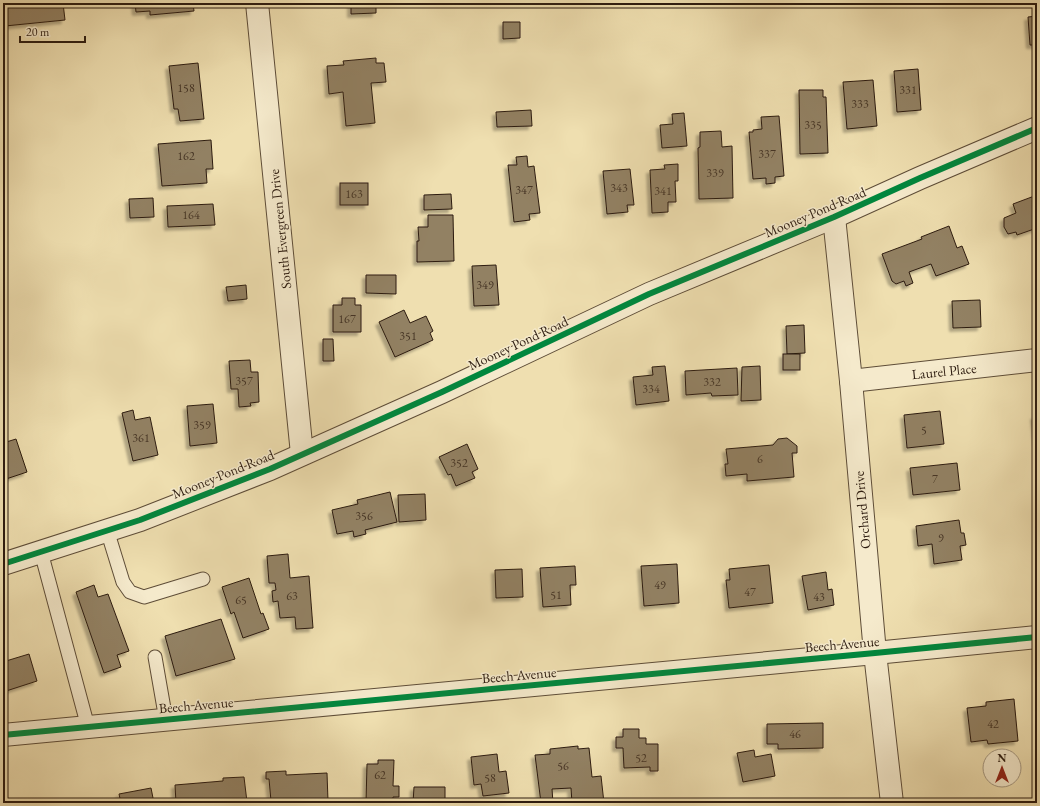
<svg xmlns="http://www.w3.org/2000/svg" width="1040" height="806" font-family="'EB Garamond',serif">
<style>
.building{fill:#928163;stroke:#2d1c10;filter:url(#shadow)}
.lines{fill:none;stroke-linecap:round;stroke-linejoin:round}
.service-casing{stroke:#5e4d38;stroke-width:15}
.minor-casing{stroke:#5e4d38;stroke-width:24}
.tertiary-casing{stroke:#5e4d38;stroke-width:24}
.service{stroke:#f5eacc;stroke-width:13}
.minor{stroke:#f5eacc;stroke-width:22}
.tertiary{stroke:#f5eacc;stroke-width:22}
.cycleway-casing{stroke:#f5eacc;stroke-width:8}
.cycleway{stroke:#00873e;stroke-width:6}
.labels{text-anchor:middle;stroke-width:3;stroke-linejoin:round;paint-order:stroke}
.number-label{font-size:12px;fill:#463525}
.street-label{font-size:14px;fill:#2d1c10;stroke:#f5eacc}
</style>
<defs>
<filter id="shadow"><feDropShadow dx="-3.5" dy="3.5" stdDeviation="1" flood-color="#0004"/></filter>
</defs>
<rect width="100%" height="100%" fill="#efdfb0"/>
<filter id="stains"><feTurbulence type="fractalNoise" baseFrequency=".005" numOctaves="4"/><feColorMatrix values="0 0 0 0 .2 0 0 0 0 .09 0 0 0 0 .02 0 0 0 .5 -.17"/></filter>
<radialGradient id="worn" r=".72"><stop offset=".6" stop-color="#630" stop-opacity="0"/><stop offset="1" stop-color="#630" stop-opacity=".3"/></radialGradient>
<g class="building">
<polygon points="3,3 63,3 65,20 5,26"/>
<polygon points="135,3 193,3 194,11 150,15 150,11 136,12"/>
<polygon points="351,3 376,3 376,13 351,14"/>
<polygon points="1037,16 1037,45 1030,45 1028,17"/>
<polygon points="503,22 520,22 520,38 503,39"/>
<polygon points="376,58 376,63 384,63 386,82 371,83 375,123 346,126 343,92 329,94 327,66 344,65 343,61"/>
<polygon points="198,63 204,119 180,121 178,109 174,109 169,66"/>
<polygon points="918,69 921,110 897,112 894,71"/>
<polygon points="873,80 877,126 847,129 843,82"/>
<polygon points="799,90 823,90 823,97 826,97 828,153 800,154"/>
<polygon points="531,110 532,126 497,127 496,112"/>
<polygon points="684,113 687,146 662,148 660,125 673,124 672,114"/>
<polygon points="779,116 784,176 775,177 775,183 766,184 766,178 753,179 749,132 753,132 753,130 762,129 761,117"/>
<polygon points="721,131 722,147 732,146 733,198 699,199 698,148 700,147 700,132"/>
<polygon points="211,140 213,169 206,169 207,183 162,186 158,144"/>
<polygon points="527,156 528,167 534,166 540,213 529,214 530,220 514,222 508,165 517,165 516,157"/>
<polygon points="678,164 678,181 675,181 676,202 668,202 668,212 652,213 650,170 665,169 664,165"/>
<polygon points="630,169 634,205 627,205 628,212 607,214 603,171"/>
<rect x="340" y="183" width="28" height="22"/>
<polygon points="451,194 452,209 424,210 424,195"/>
<polygon points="1037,195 1037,228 1017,235 1016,232 1008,234 1004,227 1004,218 1016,213 1013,204"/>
<polygon points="153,198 154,217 130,218 129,199"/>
<polygon points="213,204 215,225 168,227 167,206"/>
<polygon points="428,215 453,215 454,261 417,262 417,241 419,241 418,227 428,227"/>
<polygon points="949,226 957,248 962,246 969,264 936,276 931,264 909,272 913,283 906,286 904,281 896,284 892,281 882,254 922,239 921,237"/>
<polygon points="496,265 499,305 474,306 472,266"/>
<polygon points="366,275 396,275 396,294 366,293"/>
<polygon points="246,285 247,299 228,301 226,287"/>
<polygon points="342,298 355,298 355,305 361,305 361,332 333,332 333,305 342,305"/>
<polygon points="980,300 981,327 953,328 952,301"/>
<polygon points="404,310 410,323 426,316 433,331 430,333 433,340 395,357 379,322"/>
<polygon points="804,325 805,353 787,354 786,326"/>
<polygon points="323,339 333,339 334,361 323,361"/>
<rect x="783" y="354" width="17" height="16"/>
<polygon points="250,360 251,372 258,372 259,402 250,403 251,406 239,407 238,389 231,389 229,361"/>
<polygon points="665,366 669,401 636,405 633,377 653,375 652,367"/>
<polygon points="760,366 761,400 741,401 742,367"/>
<polygon points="737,368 738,395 712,396 711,393 686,395 685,371"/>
<polygon points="213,404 217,443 190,446 187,406"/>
<polygon points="133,410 135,420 150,417 158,455 133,461 122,413"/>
<polygon points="940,411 944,444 907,448 904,415"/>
<polygon points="1034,416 1037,416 1037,441"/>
<polygon points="787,438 797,446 797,453 792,453 794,477 747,481 747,474 726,476 725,464 728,464 726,449 773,445 778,439"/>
<polygon points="16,439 27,472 3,480 3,443"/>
<polygon points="467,444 478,469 472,472 475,478 456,486 451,474 448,475 439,457"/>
<polygon points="957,463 960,490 913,495 910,468"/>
<polygon points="390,492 397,522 365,530 366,534 354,537 353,531 337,534 332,510 358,504 357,500"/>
<polygon points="425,494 426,520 399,522 398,495"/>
<polygon points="959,520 961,533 964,533 966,545 960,546 962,560 934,564 932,544 918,546 916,526"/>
<polygon points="288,554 290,578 309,576 313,628 296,629 295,617 280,618 278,601 273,602 272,591 276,590 275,583 269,583 267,556"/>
<polygon points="677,564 679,603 644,606 641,566"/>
<polygon points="769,565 773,603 729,608 726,580 730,580 729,569"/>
<polygon points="575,566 576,585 570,585 571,605 543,607 540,568"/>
<polygon points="522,569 523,597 496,598 495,570"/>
<polygon points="826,572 828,590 832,589 834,605 808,610 802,576"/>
<polygon points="249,578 261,614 263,613 269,629 243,638 234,612 231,614 222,587"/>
<polygon points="94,585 98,597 108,594 129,651 117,655 121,667 104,673 76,592"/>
<polygon points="221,619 235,659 176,676 165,636"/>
<polygon points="29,654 37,681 3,692 3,664 7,663 6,661"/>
<polygon points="1014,699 1018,741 988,744 987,740 971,742 967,708 986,706 986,702"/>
<polygon points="823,723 823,748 778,749 778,744 767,744 767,724"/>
<polygon points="623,729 639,729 639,738 646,738 646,744 658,744 658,771 650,771 650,767 624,768 623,748 616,748 616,737 623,737"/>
<polygon points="578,746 578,749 589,748 592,777 601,776 604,803 572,803 571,788 552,789 553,803 541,803 535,755 550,754 550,749"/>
<polygon points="754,750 755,757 771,754 775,776 743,782 737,753"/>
<polygon points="497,754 499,772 506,771 509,793 483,796 481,784 474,785 471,757"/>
<polygon points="378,760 394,760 393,786 399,786 399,797 393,797 393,803 366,803 367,764 378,764"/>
<polygon points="286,771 286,775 327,773 328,801 307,802 307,799 271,801 269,779 266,779 266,772"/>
<polygon points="244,777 247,802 176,803 175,785 223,781 223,778"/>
<polygon points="414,787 445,787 445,803 413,803"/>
<polygon points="151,788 154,803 121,803 119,794"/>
</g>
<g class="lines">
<defs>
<g id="service">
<polyline points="107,530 123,582 130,592 144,597 203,579"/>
<polyline points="41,552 88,727"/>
<polyline points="155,657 166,720"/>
</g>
<g id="minor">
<polyline points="834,217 851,381 875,653 892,803"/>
<polyline points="851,381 1037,360"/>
<polyline points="3,735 875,653 1037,637"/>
</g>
<g id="tertiary">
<polyline points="257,3 302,454"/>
<polyline points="3,564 140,520 270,469 442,392 649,294 834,217 920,178 1037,128"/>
</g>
</defs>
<use href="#service" class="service-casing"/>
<use href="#minor" class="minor-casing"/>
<use href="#tertiary" class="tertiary-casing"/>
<use href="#service" class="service"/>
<use href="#minor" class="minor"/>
<use href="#tertiary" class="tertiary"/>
<defs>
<g id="cycleway">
<polyline points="3,564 140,520 270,469 442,392 649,294 834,217 920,178 1037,128"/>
<polyline points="3,735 875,653 1037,637"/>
</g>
</defs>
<use href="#cycleway" class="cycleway-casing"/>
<use href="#cycleway" class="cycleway"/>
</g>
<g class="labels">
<g class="number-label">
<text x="186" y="92">158</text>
<text x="908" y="94">331</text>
<text x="860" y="108">333</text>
<text x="813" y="129">335</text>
<text x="767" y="158">337</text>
<text x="186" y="160">162</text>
<text x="715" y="177">339</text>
<text x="619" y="192">343</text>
<text x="524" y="194">347</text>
<text x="663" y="195">341</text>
<text x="354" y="198">163</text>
<text x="191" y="219">164</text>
<text x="485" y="289">349</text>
<text x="347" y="323">167</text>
<text x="408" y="340">351</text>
<text x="244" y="385">357</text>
<text x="712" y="386">332</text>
<text x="651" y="393">334</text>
<text x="202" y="429">359</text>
<text x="924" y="434">5</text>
<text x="141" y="442">361</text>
<text x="760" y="463">6</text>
<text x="459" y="467">352</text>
<text x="935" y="483">7</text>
<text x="364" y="520">356</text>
<text x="941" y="542">9</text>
<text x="660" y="589">49</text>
<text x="750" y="596">47</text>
<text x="556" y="599">51</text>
<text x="292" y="600">63</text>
<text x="819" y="601">43</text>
<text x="241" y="604">65</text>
<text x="993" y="728">42</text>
<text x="795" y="738">46</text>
<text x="641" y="762">52</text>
<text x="563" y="770">56</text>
<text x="380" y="779">62</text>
<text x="490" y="782">58</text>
</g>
<g class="street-label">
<text transform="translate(815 212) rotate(-23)" y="5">Mooney Pond Road</text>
<text transform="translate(280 229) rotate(-96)" y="5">South Evergreen Drive</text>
<text transform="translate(518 343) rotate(-25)" y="5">Mooney Pond Road</text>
<text transform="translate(944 371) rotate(-6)" y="5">Laurel Place</text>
<text transform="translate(223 474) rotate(-22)" y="5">Mooney Pond Road</text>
<text transform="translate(862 510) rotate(-95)" y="5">Orchard Drive</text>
<text transform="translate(842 644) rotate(-5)" y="5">Beech Avenue</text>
<text transform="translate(519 675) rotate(-5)" y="5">Beech Avenue</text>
<text transform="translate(196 705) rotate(-5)" y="5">Beech Avenue</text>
</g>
</g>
<rect width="1040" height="806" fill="none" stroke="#efdfb0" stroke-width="16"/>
<rect x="4" y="4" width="1032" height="798" fill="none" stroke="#2d1c10" stroke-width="2"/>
<rect x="8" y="8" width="1024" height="790" fill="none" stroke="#2d1c10"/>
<g transform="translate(1002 768)"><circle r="19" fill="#f5eacc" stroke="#a59881"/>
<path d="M0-3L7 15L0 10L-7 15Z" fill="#8f2418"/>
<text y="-6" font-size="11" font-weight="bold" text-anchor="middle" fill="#2d1c10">N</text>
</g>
<path d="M20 36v6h65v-6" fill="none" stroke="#2d1c10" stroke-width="2"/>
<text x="26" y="36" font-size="12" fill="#2d1c10" stroke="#f5eacc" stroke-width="3" paint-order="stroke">20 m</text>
<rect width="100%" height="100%" filter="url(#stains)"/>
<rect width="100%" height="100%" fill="url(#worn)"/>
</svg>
